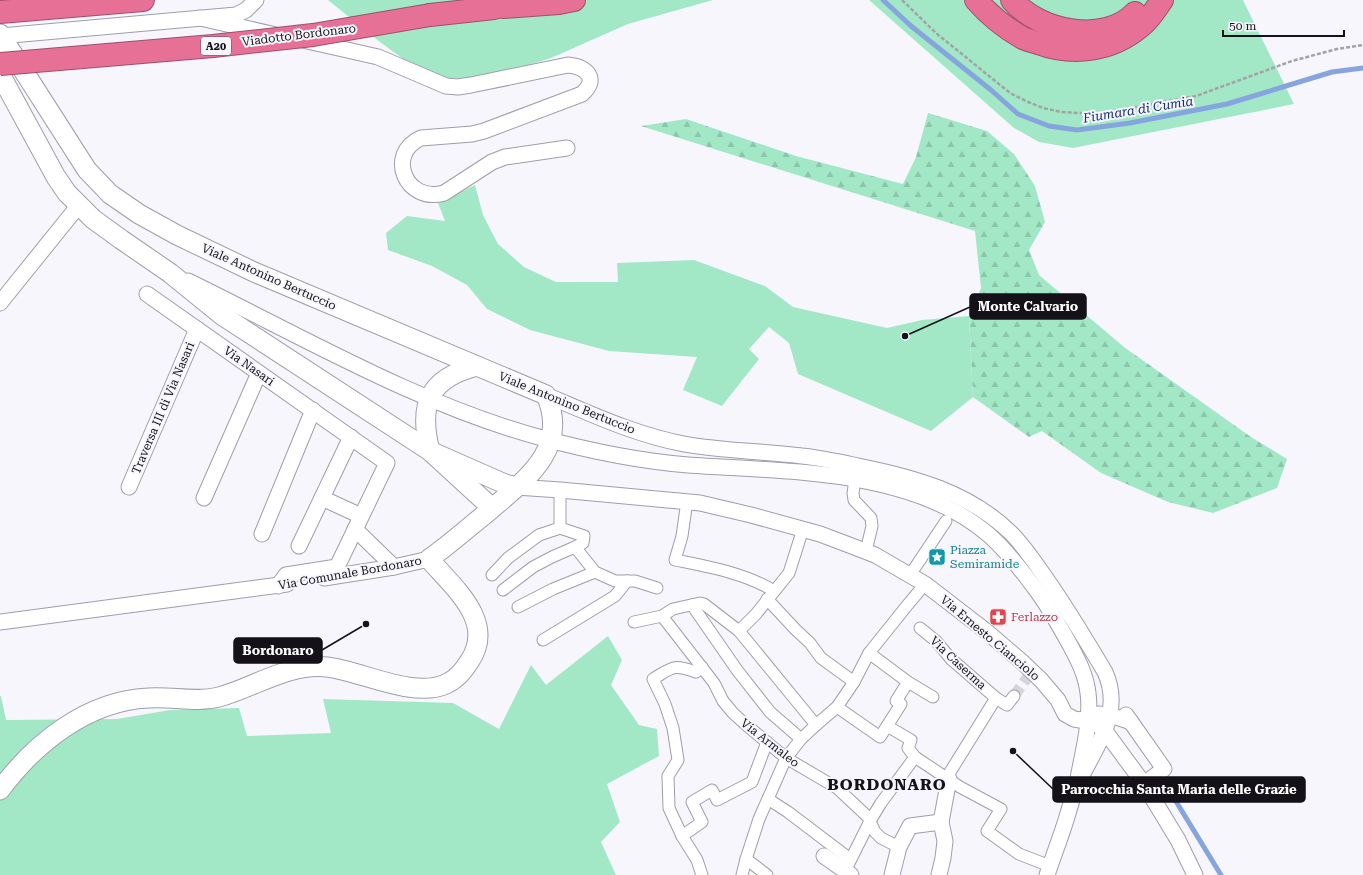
<svg xmlns="http://www.w3.org/2000/svg" width="1363" height="875" font-family="'Roboto Serif',serif">
<style>
.grass{fill:#a2e8c7}
.forest{fill:url(#forest-firs)}
.lines{fill:none;stroke-linecap:round;stroke-linejoin:round}
.stream{stroke:#86a5df;stroke-width:5}
.pedestrian-tunnel{stroke:#d5d4db;stroke-width:11;stroke-dasharray:11 5.5;stroke-linecap:butt}
.pedestrian-casing{stroke:#a09dac;stroke-width:13}
.minor-casing{stroke:#a09dac;stroke-width:17}
.tertiary-casing{stroke:#a09dac;stroke-width:21}
.motorway-casing{stroke:#9d506a;stroke-width:24}
.path{stroke:#a3a2a8;stroke-width:2.5;stroke-dasharray:4 2;stroke-linecap:butt}
.pedestrian{stroke:#fff;stroke-width:11}
.minor{stroke:#fff;stroke-width:15}
.tertiary{stroke:#fff;stroke-width:19}
.motorway{stroke:#e77196;stroke-width:22}
.motorway-bridge-casing{stroke:#9d506a;stroke-width:24;stroke-linecap:butt}
.motorway-bridge{stroke:#e77196;stroke-width:22}
.labels{text-anchor:middle;stroke-width:4;stroke-linejoin:round;paint-order:stroke}
.shield{fill:#f7f6fd;stroke:#58565d;stroke-width:1}
.shield-label{font-size:11px;font-weight:bold;fill:#141218}
.street-label{font-size:12px;fill:#141218;stroke:#f7f6fd}
.culture-label{font-size:12px;fill:#0d838f;stroke:#f7f6fd;text-anchor:start}
.health-label{font-size:12px;fill:#be3a42;stroke:#f7f6fd;text-anchor:start}
.water-label{font-size:13px;font-style:italic;fill:#123074;stroke:#f7f6fd}
.district-label{font-size:16px;font-weight:bold;letter-spacing:1px;fill:#141218;stroke:#f7f6fd}
.leader{fill:none;stroke:#141218;stroke-width:1.5}
.callout-dot{fill:#141218;stroke:#f7f6fd;stroke-width:1.5}
.callout{fill:#141218;stroke:#141218;stroke-width:1.5}
.callout-label{font-size:13px;text-anchor:middle;font-weight:bold;fill:#fff}
</style>
<defs>
<pattern id="forest-firs" width="22" height="20" patternUnits="userSpaceOnUse"><rect width="22" height="20" fill="#a2e8c7"/><path d="M5 1l3.5 6h-7zM16 11l3.5 6h-7z" fill="#8bc6aa"/></pattern>
</defs>
<rect width="100%" height="100%" fill="#f7f6fd"/>
<g class="grass">
<polygon points="328,0 713,0 628,24 551,58 491,77 444,79 406,61 380,42"/>
<polygon points="869,0 1243,0 1294,104 1073,148 1039,142 1014,128"/>
<polygon points="475,185 483,215 498,244 524,267 556,282 618,282 617,263 694,260 765,286 793,307 887,328 922,320 969,316 973,397 931,431 798,374 789,343 769,327 749,349 759,359 722,406 683,390 697,357 609,351 530,330 487,309 467,285 432,266 388,250 386,233 407,216 445,221 438,203"/>
<polygon points="608,636 622,660 611,685 639,725 657,729 659,756 607,784 620,822 601,842 616,875 0,875 0,696 1,696 6,720 117,719 170,710 239,708 247,736 331,733 323,699 453,703 499,729 531,665 546,685"/>
</g>
<polygon class="forest" points="928,113 987,131 1014,154 1035,186 1045,222 1029,250 1039,275 1124,347 1251,437 1287,459 1277,488 1213,513 1168,502 1101,473 1042,431 1029,437 973,397 969,316 981,288 975,231 641,126 686,119 796,156 903,184 916,157"/>
<g class="lines">
<g class="stream">
<polyline points="883,0 911,26 991,90 1018,114 1049,126 1077,130 1130,123 1227,104 1332,72 1363,68"/>
<polyline points="1166,785 1221,875"/>
</g>
<polyline class="pedestrian-tunnel" points="1014,696 1029,675"/>
<defs>
<g id="pedestrian">
<polyline points="855,480 853,493 854,500 871,518 872,526 866,551"/>
<path d="M687,501l-5,35 -7,24c34,7 70,13 99,31"/>
<polyline points="560,528 584,536 583,543 575,547 595,572 615,581 635,581 657,588"/>
<polyline points="492,575 508,558 539,535 560,528 560,490"/>
<polyline points="910,575 946,521"/>
<polyline points="503,590 533,567 552,557 575,547"/>
<polyline points="767,599 796,630 810,643 821,658 854,682"/>
<polyline points="692,605 737,670 770,712 801,739"/>
<polyline points="518,607 553,589 595,572"/>
<polyline points="662,616 714,683 723,701 733,713 745,724 786,758 837,788 868,817 875,832 881,838 899,847"/>
<polyline points="634,622 662,616 673,609 700,603 704,604 739,631 816,725"/>
<polyline points="920,628 936,641 951,659 996,698"/>
<polyline points="739,631 756,614 789,573 803,529"/>
<polyline points="543,640 615,596 627,581"/>
<polyline points="869,653 908,682 933,697"/>
<path d="M702,667l-6,5c-23,-8 -23,-5 -43,7l12,25 8,24 5,32 -10,16 1,32 13,28 15,24 5,15"/>
<polyline points="837,707 880,737 901,704 896,701 908,682"/>
<polyline points="887,726 911,740 908,748 915,757 960,787 1001,809 987,831 1019,854 1050,866"/>
<polyline points="947,777 996,698 1007,705 1014,696"/>
<polyline points="768,799 788,812 850,859"/>
<polyline points="682,836 702,822 692,802 712,790 717,800 752,782 767,742"/>
<polyline points="746,859 767,875"/>
<polyline points="845,871 870,821 881,803 915,757"/>
<polyline points="742,875 746,859 759,819 786,758 801,739 816,725 837,707 854,682 869,653 905,608 925,584"/>
</g>
<g id="minor">
<polyline points="200,18 276,35"/>
<polyline points="0,36 236,15 246,10 256,0"/>
<path d="M303,40l75,17 68,29 12,1 13,-2 97,-20c19,2 31,14 14,29l-98,37 -12,3 -51,4c-36,16 -15,66 23,55l48,-31 13,-5 62,-9"/>
<path d="M188,281c115,56 231,124 354,157 48,13 97,23 146,27 97,7 223,3 301,70 17,15 31,33 45,52 14,18 25,38 36,58 8,15 16,30 18,48 4,29 -7,66 -12,96"/>
<polyline points="147,294 387,463 337,567 286,575 278,586"/>
<polyline points="0,303 79,205"/>
<path d="M546,395c45,19 90,40 138,49 38,7 79,7 118,12 19,2 37,6 56,10 55,11 111,26 153,67 13,13 23,28 34,44 22,31 41,63 60,95 20,44 -13,78 -29,116 -4,11 -7,22 -10,32 -6,19 -13,37 -19,55"/>
<polyline points="129,487 197,329"/>
<polyline points="516,487 560,490 700,503 751,515 820,534 857,548 875,555 925,584 986,631 1021,661 1041,680 1058,700 1065,714 1074,719 1080,720 1098,714 1110,715 1131,722"/>
<polyline points="204,498 259,373"/>
<polyline points="322,498 361,516"/>
<polyline points="355,529 394,567"/>
<polyline points="262,534 313,410"/>
<polyline points="299,546 351,437"/>
<polyline points="324,578 394,567 429,559"/>
<polyline points="0,622 287,584"/>
<polyline points="1126,715 1164,769 1144,784"/>
<polyline points="1098,725 1105,731 1144,784 1178,840 1195,875"/>
<polyline points="824,856 851,875"/>
<polyline points="892,875 899,847 910,826 941,822"/>
<polyline points="939,875 943,858 945,841 941,822 949,779"/>
</g>
<g id="tertiary">
<path d="M0,34l87,136 23,24 29,20 38,21 77,37 292,123c24,54 -21,85 -57,116 -20,16 -39,33 -60,48 24,28 68,63 40,103 -6,9 -12,17 -23,22 -33,15 -84,-13 -119,-17 -39,-4 -72,20 -108,30 -23,6 -47,-1 -71,1 -61,3 -113,45 -148,92"/>
<polyline points="0,74 56,177 67,193 93,219 122,240 170,273 223,316 430,451 505,484 516,487"/>
<path d="M477,366c-48,12 -59,38 -47,85l62,57"/>
</g>
<g id="motorway">
<path d="M976,0c13,15 28,27 45,37 5,3 11,4 17,6 35,13 74,8 103,-17 9,-7 15,-17 21,-26"/>
<path d="M1012,0c28,32 92,45 123,13"/>
<polyline points="503,7 559,3 574,0"/>
<polyline points="0,12 143,0"/>
<polyline points="430,15 494,8 517,0"/>
</g>
</defs>
<use href="#pedestrian" class="pedestrian-casing"/>
<use href="#minor" class="minor-casing"/>
<use href="#tertiary" class="tertiary-casing"/>
<use href="#motorway" class="motorway-casing"/>
<polyline class="path" points="902,0 936,33 1010,93 1028,102 1043,108 1061,112 1097,114 1196,96 1292,61 1337,49 1363,45"/>
<use href="#pedestrian" class="pedestrian"/>
<use href="#minor" class="minor"/>
<use href="#tertiary" class="tertiary"/>
<use href="#motorway" class="motorway"/>
<defs>
<polyline id="motorway-bridge" points="0,64 213,46 313,35 430,15"/>
</defs>
<use href="#motorway-bridge" class="motorway-bridge-casing"/>
<use href="#motorway-bridge" class="motorway-bridge"/>
</g>
<defs>
<symbol id="sight-square" viewBox="-11 -11 22 22"><rect x="-9" y="-9" width="18" height="18" rx="4" fill="#0f9aa8" stroke="#f7f6fd"/><path d="M0-6L1.8-2.2L6-1.7L2.9 1.2L3.7 5.4L0 3.3L-3.7 5.4L-2.9 1.2L-6-1.7L-1.8-2.2Z" fill="#fff"/></symbol>
<symbol id="pharmacy-square" viewBox="-11 -11 22 22"><rect x="-9" y="-9" width="18" height="18" rx="4" fill="#e0444e" stroke="#f7f6fd"/><path d="M-2-6h4v4h4v4h-4v4h-4v-4h-4v-4h4Z" fill="#fff"/></symbol>
</defs>
<g fill-rule="evenodd">
<use href="#sight-square" x="927" y="547" width="20" height="20"/>
<use href="#pharmacy-square" x="988" y="607" width="20" height="20"/>
</g>
<g class="labels">
<rect class="shield" x="201" y="37" width="30" height="18" rx="3"/>
<g class="shield-label">
<text x="216" y="50">A20</text>
</g>
<g class="street-label">
<text transform="translate(299 35) rotate(-7)" y="4">Viadotto Bordonaro</text>
<text transform="translate(269 277) rotate(24)" y="4">Viale Antonino Bertuccio</text>
<text transform="translate(249 366) rotate(35)" y="4">Via Nasari</text>
<text transform="translate(567 403) rotate(22)" y="4">Viale Antonino Bertuccio</text>
<text transform="translate(163 408) rotate(-67)" y="4">Traversa III di Via Nasari</text>
<text transform="translate(350 573) rotate(-10)" y="4">Via Comunale Bordonaro</text>
<text transform="translate(990 638) rotate(40)" y="4">Via Ernesto Cianciolo</text>
<text transform="translate(958 663) rotate(43)" y="4">Via Caserma</text>
<text transform="translate(770 743) rotate(38)" y="4">Via Armaleo</text>
</g>
<g class="culture-label">
<text x="950" y="554">Piazza<tspan x="950" dy="14">Semiramide</tspan></text>
</g>
<g class="health-label">
<text x="1011" y="621">Ferlazzo</text>
</g>
<g class="water-label">
<text transform="translate(1138 109) rotate(-9)" y="5">Fiumara di Cumia</text>
</g>
<g class="district-label">
<text x="887" y="790">BORDONARO</text>
</g>
</g>
<path class="leader" d="M905 336L970 307M366 624L322 650M1013 751L1053 789"/>
<g class="callout-dot">
<circle cx="905" cy="336" r="4"/>
<circle cx="366" cy="624" r="4"/>
<circle cx="1013" cy="751" r="4"/>
</g>
<g class="callout">
<rect x="970" y="294" width="116" height="25" rx="4"/>
<rect x="234" y="638" width="88" height="25" rx="4"/>
<rect x="1053" y="777" width="252" height="25" rx="4"/>
</g>
<g class="callout-label">
<text x="1028" y="311">Monte Calvario</text>
<text x="278" y="655">Bordonaro</text>
<text x="1179" y="794">Parrocchia Santa Maria delle Grazie</text>
</g>
<path d="M1223 30v6h121v-6" fill="none" stroke="#141218" stroke-width="2"/>
<text x="1229" y="30" font-size="12" fill="#141218" stroke="#f7f6fd" stroke-width="3" paint-order="stroke">50 m</text>
</svg>
